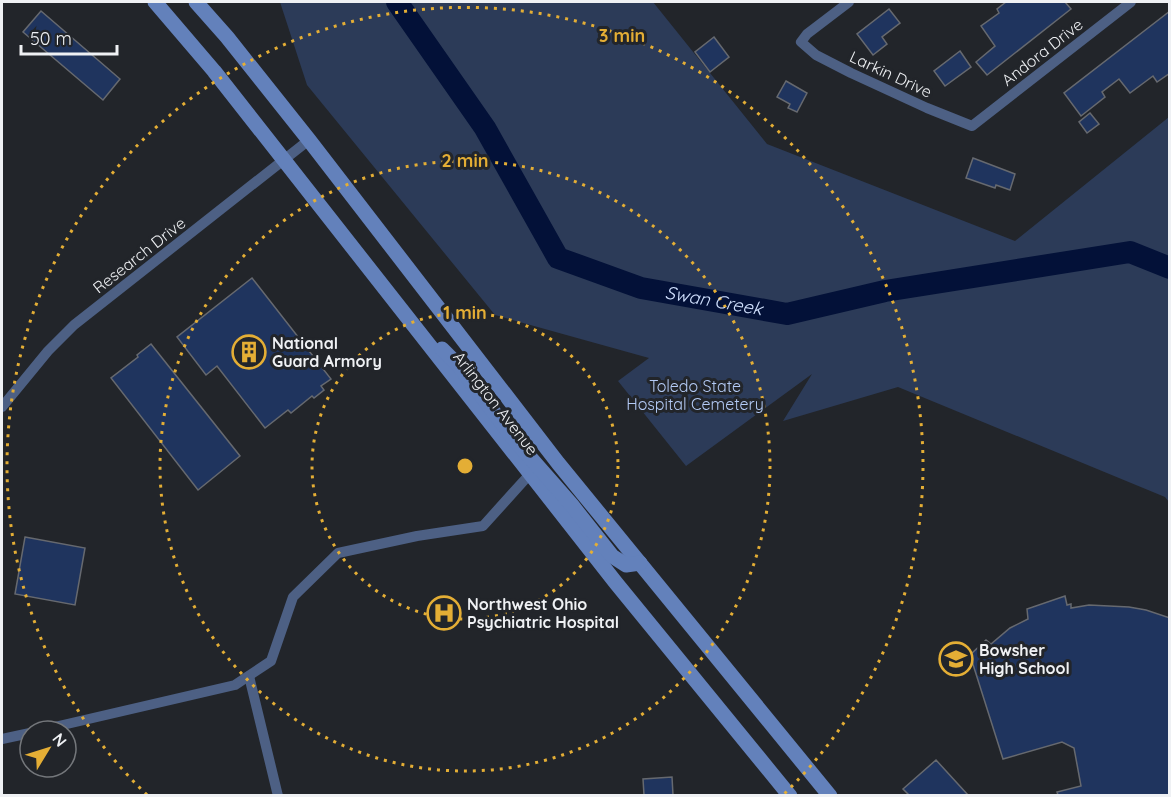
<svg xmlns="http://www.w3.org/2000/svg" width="1171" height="797" font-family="Quicksand,sans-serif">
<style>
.green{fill:#2c3b58}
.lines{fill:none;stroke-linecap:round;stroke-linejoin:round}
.river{stroke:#031138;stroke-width:22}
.building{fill:#1f345e;stroke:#66696f;stroke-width:1.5}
.street{stroke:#4d6084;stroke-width:10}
.secondary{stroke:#6381bb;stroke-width:15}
.ring{fill:none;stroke:#e4ae35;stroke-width:3;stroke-dasharray:3 6}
.labels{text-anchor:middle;stroke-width:6;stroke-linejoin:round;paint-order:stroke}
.street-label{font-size:16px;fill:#eff1f4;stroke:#22252a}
.poi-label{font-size:16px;font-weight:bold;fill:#eff1f4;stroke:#22252a;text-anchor:start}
.park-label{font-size:16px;fill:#b4cbf6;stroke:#22252a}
.water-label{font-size:18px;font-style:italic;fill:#d1e1fe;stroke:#22252a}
.centre{fill:#e4ae35;stroke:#22252a;stroke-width:3}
.ring-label{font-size:18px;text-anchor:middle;font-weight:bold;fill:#e4ae35;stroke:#22252a;stroke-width:6;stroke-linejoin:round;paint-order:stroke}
</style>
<rect width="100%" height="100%" fill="#22252a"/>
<polygon class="green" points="280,2 653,2 767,144 1015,241 1169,117 1169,502 1165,497 898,387 783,421 812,374 686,466 618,381 649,358 495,315 307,85"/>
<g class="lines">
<path class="river" id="s1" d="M397,2l88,126 73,130 83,30 146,26 98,-23 245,-39 40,16"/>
</g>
<g class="building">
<polygon points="1006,2 1065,2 1071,9 987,75 976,62 995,46 981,26 999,13 997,9"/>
<polygon points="889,9 900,23 882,37 887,44 873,55 857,34"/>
<polygon points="41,11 120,79 103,100 23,32"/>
<polygon points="1170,11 1170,73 1157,82 1153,76 1130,93 1119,79 1102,92 1105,97 1081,116 1064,93"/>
<polygon points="714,37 729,57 710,72 695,52"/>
<polygon points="960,51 971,67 945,86 934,71"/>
<polygon points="786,81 807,93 797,112 788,108 790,104 777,97"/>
<polygon points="1090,113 1099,124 1087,133 1079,122"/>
<polygon points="973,158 1015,174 1010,190 996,185 995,188 966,178"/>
<polygon points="252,278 331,379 321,386 324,390 314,398 312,396 291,413 288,410 265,428 217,366 206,375 177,337"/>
<polygon points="151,344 240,456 198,490 111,378 138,357 137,355"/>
<polygon points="25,537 85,548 75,605 15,594"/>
<polygon points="1065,596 1067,605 1071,604 1071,608 1089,605 1129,607 1146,610 1170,618 1170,795 1058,795 1057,792 1081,786 1074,748 1062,742 1003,759 970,655 986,640 991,644 1010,628 1028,619 1027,609"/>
<polygon points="936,760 968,795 909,795 903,789"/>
<polygon points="672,777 673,795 644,795 643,779"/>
</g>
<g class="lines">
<g class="street">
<polyline points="849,2 807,34 801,42 816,55 851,73 927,108 972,126 1131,2"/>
<polyline points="2,407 48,351 74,325 309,140"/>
<polyline points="249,676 278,796"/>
<polyline points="37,731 235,685 271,661 293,597 338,553 417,536 483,526 529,475"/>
<polyline points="2,739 30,733"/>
</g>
<g class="secondary">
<polyline points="155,2 214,71 616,583 790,796"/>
<polyline points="196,2 227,37 309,140 558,463 830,796"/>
<polyline points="442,349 460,367 513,438 571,504 612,556 626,565 640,563"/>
</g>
</g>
<g class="ring">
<circle cx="465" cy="466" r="153"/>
<circle cx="465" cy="466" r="305"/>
<path d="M147 795A458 458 0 1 1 783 795"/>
</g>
<defs>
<symbol id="building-ring" viewBox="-11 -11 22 22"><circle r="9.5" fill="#22252a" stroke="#e4ae35" stroke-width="1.5"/><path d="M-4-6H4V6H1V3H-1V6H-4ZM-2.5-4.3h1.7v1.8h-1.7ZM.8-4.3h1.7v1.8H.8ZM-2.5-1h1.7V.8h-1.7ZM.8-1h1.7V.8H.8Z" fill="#e4ae35"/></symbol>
<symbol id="hospital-ring" viewBox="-11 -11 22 22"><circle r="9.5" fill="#22252a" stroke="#e4ae35" stroke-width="1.5"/><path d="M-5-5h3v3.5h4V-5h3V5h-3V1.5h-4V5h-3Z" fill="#e4ae35"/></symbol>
<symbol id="school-ring" viewBox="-11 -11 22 22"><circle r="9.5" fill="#22252a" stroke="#e4ae35" stroke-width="1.5"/><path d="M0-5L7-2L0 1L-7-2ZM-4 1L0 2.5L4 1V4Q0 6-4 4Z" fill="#e4ae35"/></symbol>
</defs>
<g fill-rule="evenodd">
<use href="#building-ring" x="230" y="333" width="38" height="38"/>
<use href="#hospital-ring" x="425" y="594" width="38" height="38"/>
<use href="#school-ring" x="937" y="640" width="38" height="38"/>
</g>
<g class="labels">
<g class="street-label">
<text transform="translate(1042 52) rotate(-38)" y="6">Andora Drive</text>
<text transform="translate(891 74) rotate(25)" y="6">Larkin Drive</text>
<text transform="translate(139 255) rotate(-38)" y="6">Research Drive</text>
<text transform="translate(496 403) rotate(52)" y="6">Arlington Avenue</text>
</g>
<g class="poi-label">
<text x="272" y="349">National<tspan x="272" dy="18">Guard Armory</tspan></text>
<text x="467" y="610">Northwest Ohio<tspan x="467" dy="18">Psychiatric Hospital</tspan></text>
<text x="979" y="656">Bowsher<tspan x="979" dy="18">High School</tspan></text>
</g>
<g class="park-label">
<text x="695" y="392">Toledo State<tspan x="695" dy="18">Hospital Cemetery</tspan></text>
</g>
<g class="water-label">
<text dy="6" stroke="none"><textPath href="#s1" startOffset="465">Swan Creek</textPath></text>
</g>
</g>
<circle cx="465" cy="466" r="9" class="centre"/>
<g class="ring-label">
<text x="622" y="42">3 min</text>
<text x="465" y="167">2 min</text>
<text x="465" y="319">1 min</text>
</g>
<rect width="1171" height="797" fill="none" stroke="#eff1f4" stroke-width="6"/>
<g transform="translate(48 749) rotate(52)"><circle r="28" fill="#22252a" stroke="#74777b" stroke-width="1.5"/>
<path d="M0-4.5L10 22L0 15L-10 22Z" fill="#e4ae35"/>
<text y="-9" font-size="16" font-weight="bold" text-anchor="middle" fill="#eff1f4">N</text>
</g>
<path d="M21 45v9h96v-9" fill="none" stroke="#eff1f4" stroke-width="3"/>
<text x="30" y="45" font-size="18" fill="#eff1f4" stroke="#22252a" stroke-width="4.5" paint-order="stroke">50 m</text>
</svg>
